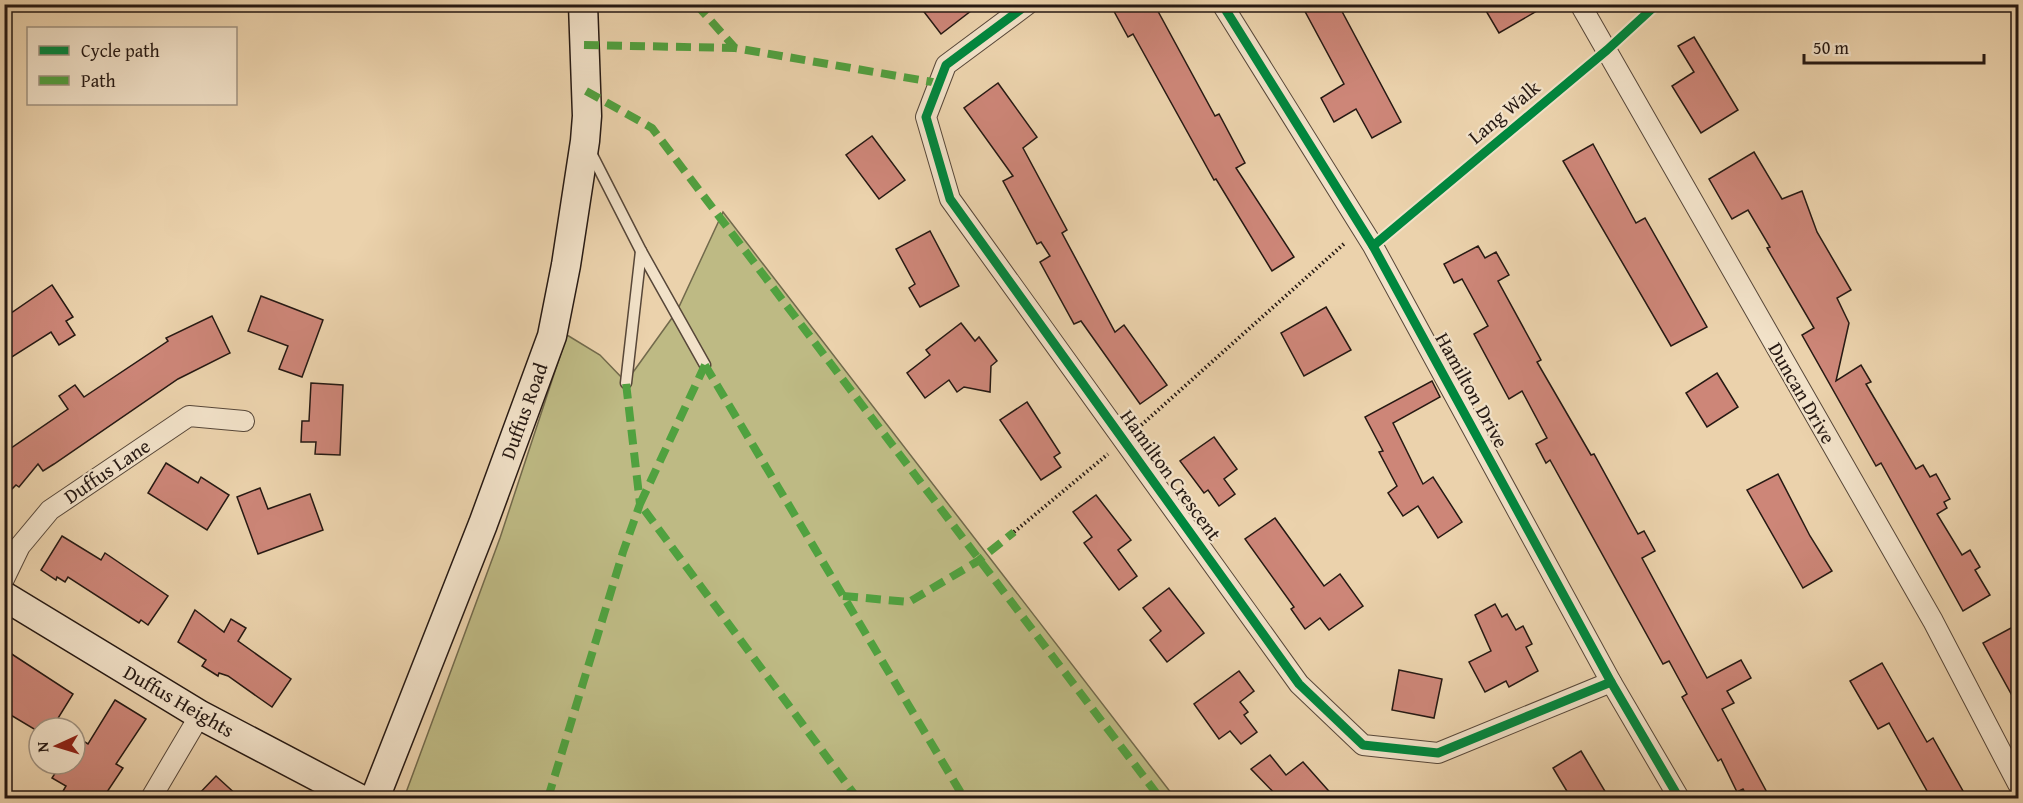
<svg xmlns="http://www.w3.org/2000/svg" width="2023" height="803" font-family="'Gentium Book Plus',serif">
<style>
.green{fill:#beba84;stroke:#726a4c;stroke-width:1.5}
.building{fill:#cd8678;stroke:#261913;stroke-width:1.5}
.lines{fill:none;stroke-linecap:round;stroke-linejoin:round}
.lane-casing{stroke:#574739;stroke-width:13}
.street-casing{stroke:#574739;stroke-width:22}
.secondary-casing{stroke:#261913;stroke-width:31}
.path{stroke:#261913;stroke-width:4;stroke-dasharray:1.5 3;stroke-linecap:butt}
.lane{stroke:#f2e2c9;stroke-width:10}
.street{stroke:#f2e2c9;stroke-width:20}
.secondary{stroke:#f2e2c9;stroke-width:28}
.quiet{stroke:#50a13f;stroke-width:8;stroke-dasharray:15 8;stroke-linecap:butt}
.cycleway-casing{stroke:#f2e2c9;stroke-width:13}
.cycleway{stroke:#00873e;stroke-width:9}
.labels{text-anchor:middle;stroke-width:4.5;stroke-linejoin:round;paint-order:stroke}
.street-label{font-size:20px;fill:#261913;stroke:#f2e2c9}
</style>
<rect width="100%" height="100%" fill="#ebd2ac"/>
<filter id="stains"><feTurbulence type="fractalNoise" baseFrequency=".00333" numOctaves="4"/><feColorMatrix values="0 0 0 0 .2 0 0 0 0 .09 0 0 0 0 .02 0 0 0 .5 -.17"/></filter>
<radialGradient id="worn" r=".72"><stop offset=".6" stop-color="#630" stop-opacity="0"/><stop offset="1" stop-color="#630" stop-opacity=".3"/></radialGradient>
<polygon class="green" points="723,212 1175,798 404,798 500,538 567,335 600,355 626,382 677,311"/>
<g class="building">
<polygon points="918,4 980,4 941,34"/>
<polygon points="1110,4 1154,4 1215,116 1219,114 1245,163 1236,168 1294,257 1272,271 1216,179 1214,180 1133,34 1128,37"/>
<polygon points="1301,4 1338,4 1401,122 1372,138 1356,109 1334,122 1321,98 1344,84"/>
<polygon points="1482,4 1549,4 1499,33"/>
<polygon points="1694,37 1738,110 1701,133 1672,86 1694,72 1678,46"/>
<polygon points="998,83 1037,137 1023,148 1067,230 1062,233 1115,332 1124,325 1167,385 1140,404 1081,321 1074,324 1040,262 1050,256 1041,242 1037,244 1003,181 1013,176 964,108"/>
<polygon points="872,136 905,180 879,199 846,155"/>
<polygon points="1593,144 1636,223 1645,218 1707,327 1671,346 1563,161"/>
<polygon points="1754,152 1782,199 1802,191 1817,232 1851,290 1837,298 1849,323 1836,381 1861,365 1871,382 1866,384 1916,469 1923,465 1930,477 1936,474 1950,499 1944,502 1947,508 1937,514 1962,555 1970,550 1980,567 1975,570 1990,595 1963,611 1881,463 1876,466 1802,335 1814,328 1767,248 1770,247 1748,210 1732,219 1709,179"/>
<polygon points="930,231 959,286 920,307 909,288 915,284 896,249"/>
<polygon points="1478,246 1485,258 1496,252 1509,275 1498,281 1541,360 1537,362 1591,455 1594,454 1638,534 1644,531 1655,551 1642,558 1707,678 1741,660 1751,678 1727,691 1734,703 1722,709 1770,798 1748,798 1743,789 1737,792 1721,759 1718,761 1682,697 1687,694 1669,661 1663,664 1550,460 1546,463 1536,444 1547,438 1522,391 1509,399 1474,334 1488,326 1462,279 1454,283 1444,264"/>
<polygon points="52,285 73,317 66,321 75,335 59,345 51,332 4,362 4,318"/>
<polygon points="261,296 323,320 302,377 279,369 288,346 248,331"/>
<polygon points="1326,307 1351,350 1304,376 1281,333"/>
<polygon points="212,316 230,353 178,379 54,464 43,471 38,464 19,487 16,485 4,497 4,453 68,409 59,396 75,385 84,397 168,341 166,338"/>
<polygon points="961,323 975,341 979,337 997,361 991,366 990,392 964,387 957,392 949,380 925,398 907,373 930,355 926,350"/>
<polygon points="1717,373 1738,407 1707,427 1686,393"/>
<polygon points="1432,381 1440,397 1393,423 1423,484 1433,477 1462,522 1438,538 1418,506 1403,516 1388,493 1397,486 1379,452 1383,451 1365,417"/>
<polygon points="311,383 343,385 340,455 315,454 316,442 301,442 302,421 309,421"/>
<polygon points="1027,402 1060,453 1054,457 1061,467 1041,480 1000,420"/>
<polygon points="1214,437 1237,469 1224,479 1235,494 1219,506 1208,490 1204,493 1180,461"/>
<polygon points="166,463 198,483 201,477 229,495 207,530 148,493"/>
<polygon points="1778,474 1810,536 1832,571 1803,588 1747,490"/>
<polygon points="260,488 268,509 310,494 323,530 258,554 237,497"/>
<polygon points="1096,495 1131,540 1118,550 1137,576 1119,590 1084,543 1092,537 1073,512"/>
<polygon points="1275,518 1324,586 1340,574 1363,606 1329,630 1320,618 1305,629 1291,609 1294,607 1245,539"/>
<polygon points="62,536 101,560 105,553 168,596 148,625 141,620 139,623 68,577 65,582 57,577 56,580 41,570"/>
<polygon points="1169,588 1204,633 1167,662 1150,640 1161,631 1143,608"/>
<polygon points="1495,604 1502,617 1507,614 1516,630 1523,626 1532,644 1526,647 1538,671 1509,687 1506,681 1485,692 1469,662 1491,651 1475,615"/>
<polygon points="195,610 224,632 231,619 246,628 238,641 291,679 272,707 228,676 219,673 218,676 202,666 206,660 178,642"/>
<polygon points="2011,628 2019,640 2019,708 1983,643"/>
<polygon points="4,649 73,694 52,728 39,728 39,732 4,711"/>
<polygon points="1882,663 1927,742 1933,738 1967,798 1931,798 1889,723 1878,729 1850,681"/>
<polygon points="1399,670 1442,679 1434,718 1392,710"/>
<polygon points="1239,671 1254,691 1240,702 1248,712 1244,715 1257,732 1241,744 1230,731 1219,739 1194,704"/>
<polygon points="115,700 146,719 116,764 123,768 103,798 59,798 66,786 52,778 61,764 75,764 77,737 88,744"/>
<polygon points="1581,751 1609,798 1571,798 1553,768"/>
<polygon points="1270,755 1286,775 1303,762 1335,798 1279,798 1251,769"/>
<polygon points="216,776 240,798 195,798"/>
</g>
<g class="lines">
<defs>
<g id="lane">
<polyline points="589,149 641,251 705,365"/>
<polyline points="626,383 641,251"/>
</g>
<g id="street">
<polyline points="1028,4 946,65 926,117 950,199 1299,684 1363,745 1438,753 1611,682"/>
<polyline points="1222,4 1373,246 1611,682 1679,798"/>
<polyline points="1580,4 1933,621 2018,784"/>
<polyline points="4,579 20,546 50,510 189,416 244,421"/>
<polyline points="151,798 200,715"/>
</g>
<g id="secondary">
<polyline points="4,596 200,715 358,798"/>
<polyline points="375,798 483,524 552,336 566,265 585,141 587,116 583,4"/>
</g>
</defs>
<use href="#lane" class="lane-casing"/>
<use href="#street" class="street-casing"/>
<use href="#secondary" class="secondary-casing"/>
<g class="path">
<polyline points="1138,428 1345,243"/>
<polyline points="1014,532 1108,454"/>
</g>
<use href="#lane" class="lane"/>
<use href="#street" class="street"/>
<use href="#secondary" class="secondary"/>
<g class="quiet">
<polyline points="696,4 735,48 938,83"/>
<polyline points="584,45 735,48"/>
<polyline points="586,91 652,128 1160,798"/>
<polyline points="705,365 640,504 857,798"/>
<polyline points="705,365 964,798"/>
<polyline points="843,596 909,602 978,561 1014,532"/>
<polyline points="548,798 623,552 640,504 626,383"/>
</g>
<defs>
<g id="cycleway">
<polyline points="1028,4 946,65 926,117 950,199 1299,684 1363,745 1438,753 1611,682"/>
<polyline points="1222,4 1373,246 1611,682 1679,798"/>
<polyline points="1373,246 1607,50 1657,4"/>
</g>
</defs>
<use href="#cycleway" class="cycleway-casing"/>
<use href="#cycleway" class="cycleway"/>
</g>
<g class="labels">
<g class="street-label">
<text transform="translate(1504 112) rotate(-40)" y="7">Lang Walk</text>
<text transform="translate(1472 390) rotate(61)" y="7">Hamilton Drive</text>
<text transform="translate(1802 393) rotate(60)" y="7">Duncan Drive</text>
<text transform="translate(524 411) rotate(-70)" y="7">Duffus Road</text>
<text transform="translate(107 471) rotate(-34)" y="7">Duffus Lane</text>
<text transform="translate(1171 475) rotate(54)" y="7">Hamilton Crescent</text>
<text transform="translate(179 701) rotate(30)" y="7">Duffus Heights</text>
</g>
</g>
<rect width="2023" height="803" fill="none" stroke="#ebd2ac" stroke-width="24"/>
<rect x="6" y="6" width="2011" height="791" fill="none" stroke="#261913" stroke-width="3"/>
<rect x="12" y="12" width="1999" height="779" fill="none" stroke="#261913" stroke-width="1.5"/>
<rect x="27" y="27" width="210" height="78" fill="#f2e2c9" stroke="#a09280" stroke-width="1.5"/>
<rect x="39" y="46" width="30" height="9" fill="#00873e" stroke="#a09280" stroke-width="1.5"/>
<text x="81" y="57" font-size="18" fill="#261913">Cycle path</text>
<rect x="39" y="76" width="30" height="9" fill="#50a13f" stroke="#a09280" stroke-width="1.5"/>
<text x="81" y="87" font-size="18" fill="#261913">Path</text>
<g transform="translate(57 746) rotate(266)"><circle r="28" fill="#f2e2c9" stroke="#a09280" stroke-width="1.5"/>
<path d="M0-4.5L10 22L0 15L-10 22Z" fill="#8f2418"/>
<text y="-9" font-size="16" font-weight="bold" text-anchor="middle" fill="#261913">N</text>
</g>
<path d="M1804 54v9h180v-9" fill="none" stroke="#261913" stroke-width="3"/>
<text x="1813" y="54" font-size="18" fill="#261913" stroke="#f2e2c9" stroke-width="4.5" paint-order="stroke">50 m</text>
<rect width="100%" height="100%" filter="url(#stains)"/>
<rect width="100%" height="100%" fill="url(#worn)"/>
</svg>
